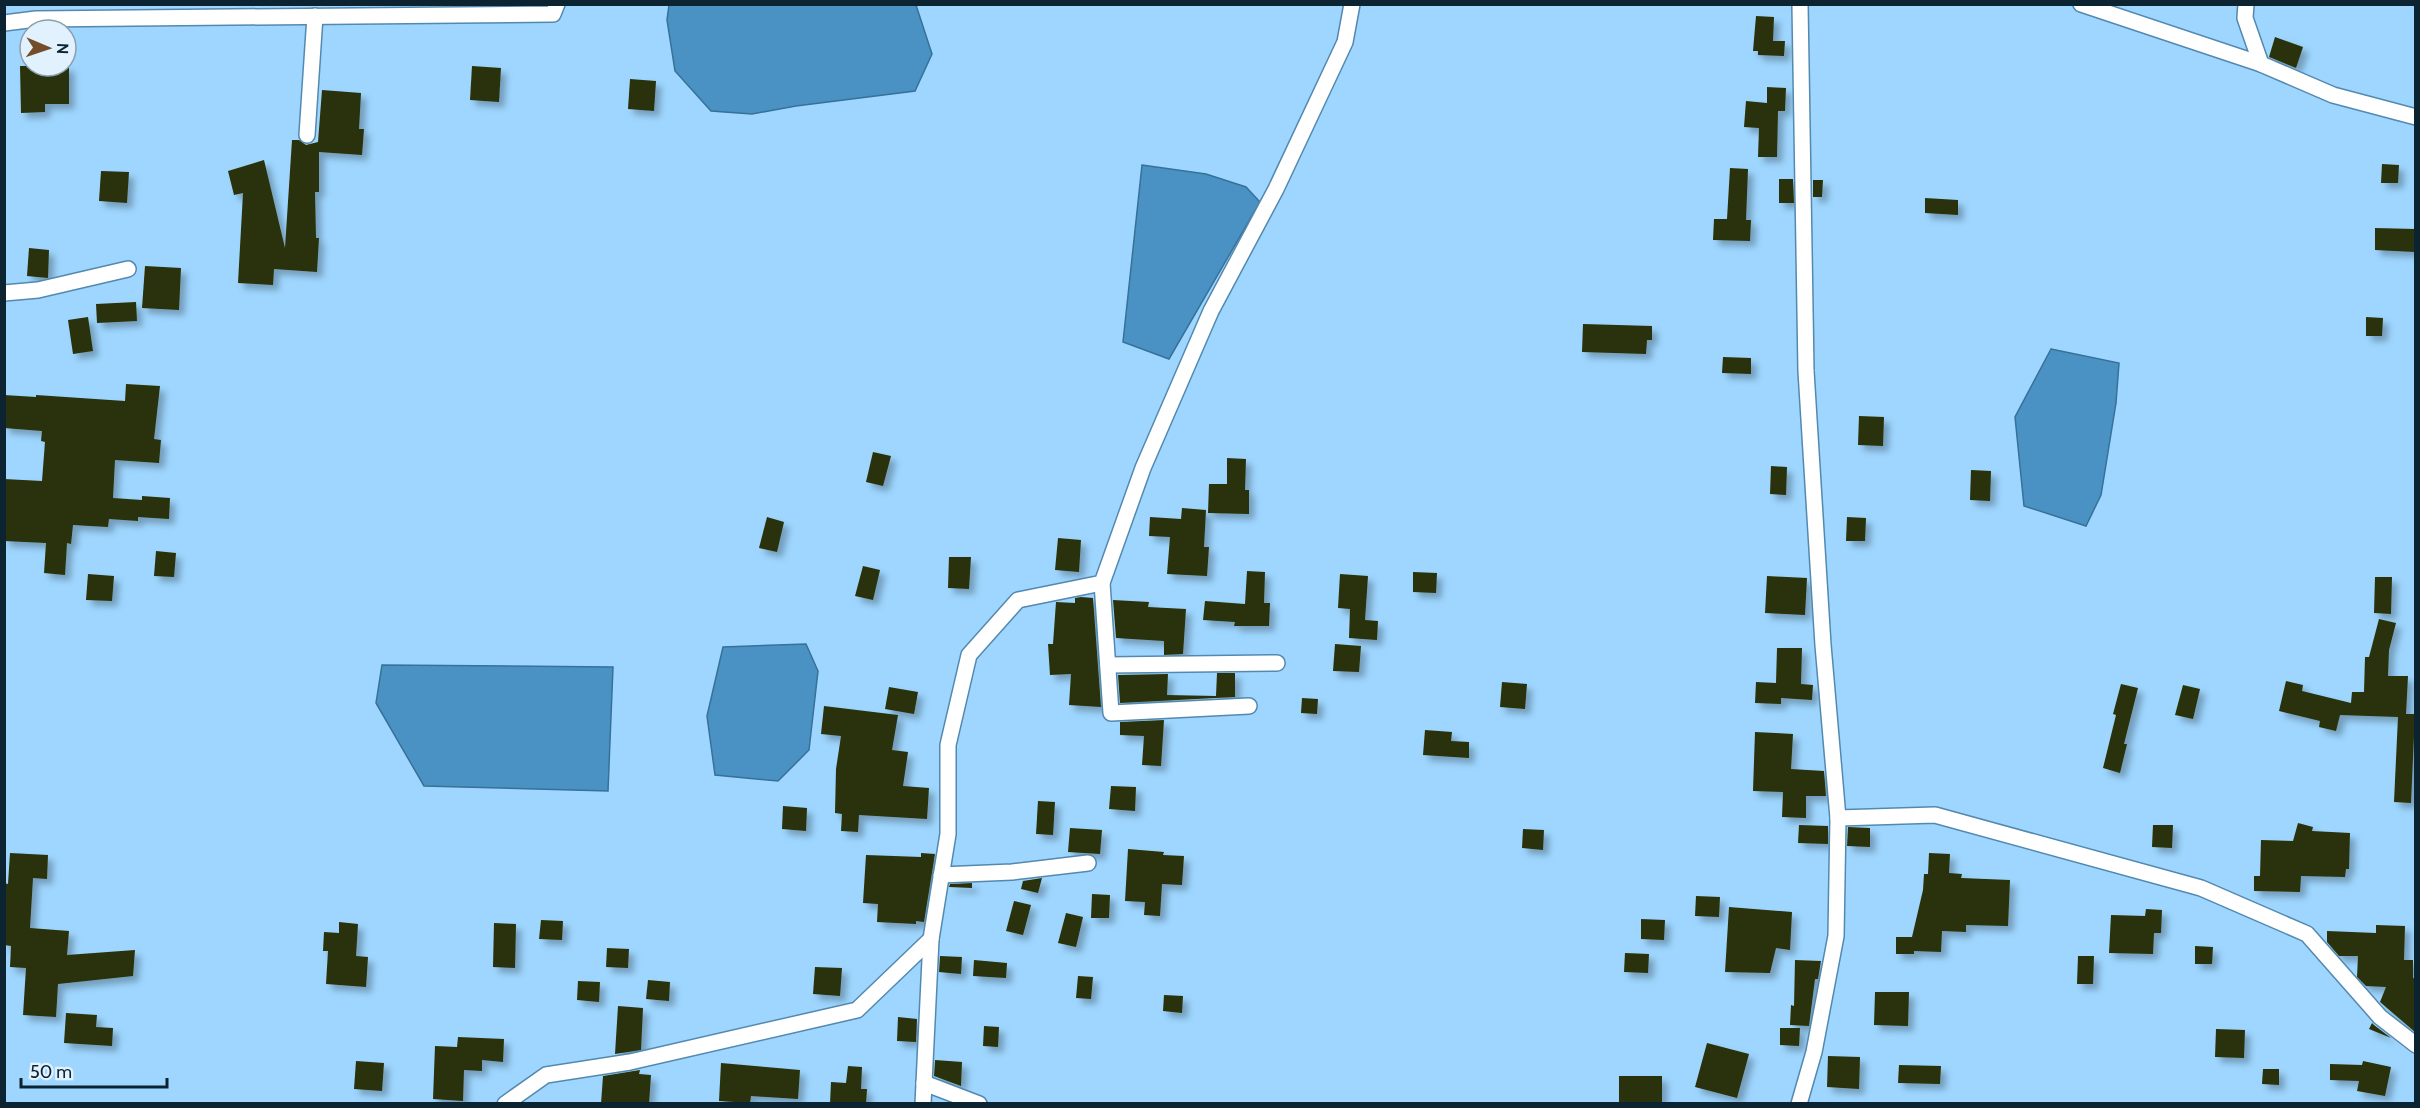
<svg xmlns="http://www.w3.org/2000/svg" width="2420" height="1108" font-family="Cabin,sans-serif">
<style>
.water{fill:#4a92c3;stroke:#377198;stroke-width:1.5}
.building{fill:#2a3307;filter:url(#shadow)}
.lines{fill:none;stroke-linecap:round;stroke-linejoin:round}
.street-casing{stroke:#5389af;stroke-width:18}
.street{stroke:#fff;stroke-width:15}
</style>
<defs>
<filter id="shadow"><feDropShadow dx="5.5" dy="5.5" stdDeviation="3" flood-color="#0004"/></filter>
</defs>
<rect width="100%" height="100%" fill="#9ed6ff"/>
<g class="water">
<polygon points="669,5 916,5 932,54 915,91 796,106 752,114 711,111 675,71 667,20"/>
<polygon points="1142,165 1206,174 1246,187 1260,202 1169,359 1123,342"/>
<polygon points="2051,349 2119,363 2116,403 2101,495 2086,526 2024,506 2015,417"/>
<polygon points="806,644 818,671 809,750 778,781 715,775 707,716 723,647"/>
<polygon points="382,665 613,667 608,791 424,786 376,703"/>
</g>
<g class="building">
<polygon points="1756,16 1774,17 1773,41 1785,41 1784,56 1758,55 1758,51 1753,51"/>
<polygon points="2275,37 2303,47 2296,68 2269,57"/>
<polygon points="20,66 69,66 69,104 45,104 45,112 21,113"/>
<polygon points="472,66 501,68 499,102 470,100"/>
<polygon points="630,79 656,81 654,111 628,109"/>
<polygon points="1767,87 1786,88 1785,111 1778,111 1777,157 1758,157 1759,128 1744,127 1746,101 1767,103"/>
<polygon points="322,90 361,93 359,129 364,129 362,155 319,152 319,192 315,192 316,238 319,238 317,272 274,269 273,285 238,283 243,193 234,195 228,171 264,160 285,248 292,140 299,140 306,145 318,142"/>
<polygon points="2382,164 2399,165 2398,183 2381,183"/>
<polygon points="1730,168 1748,169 1746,220 1751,220 1750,241 1713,240 1714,219 1727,219"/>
<polygon points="101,171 129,172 127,203 99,201"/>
<polygon points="1779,179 1793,179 1794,203 1779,203"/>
<polygon points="1813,180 1823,180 1822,197 1813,197"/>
<polygon points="1925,198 1958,200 1958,215 1925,213"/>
<polygon points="2375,228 2415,229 2415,252 2375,250"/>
<polygon points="29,248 49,250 48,278 27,276"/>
<polygon points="145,266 181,268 179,310 142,308"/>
<polygon points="136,302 137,321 97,323 96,304"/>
<polygon points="88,317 93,351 73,354 68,320"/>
<polygon points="2366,317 2383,318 2382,336 2366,336"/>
<polygon points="1583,324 1652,326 1652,340 1647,340 1646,354 1582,352"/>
<polygon points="1723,357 1751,358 1751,374 1722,373"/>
<polygon points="126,384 160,386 154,439 161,440 159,463 115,460 113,498 142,500 142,496 170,498 169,519 138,517 138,521 109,519 108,527 73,525 71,544 67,543 65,575 44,573 46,543 4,541 4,479 42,481 45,442 41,441 42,431 4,428 4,395 36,397 36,395 125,401"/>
<polygon points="1859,416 1884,417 1883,446 1858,445"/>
<polygon points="873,452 891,456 883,486 866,482"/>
<polygon points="1227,458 1246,459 1245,490 1249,490 1249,514 1208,513 1209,484 1227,484"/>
<polygon points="1771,466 1787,467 1786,495 1770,494"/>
<polygon points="1971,470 1991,471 1990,501 1970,500"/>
<polygon points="1182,508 1206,510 1204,547 1209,547 1207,576 1167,574 1170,537 1149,536 1150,517 1181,519"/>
<polygon points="767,517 784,522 777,552 759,548"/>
<polygon points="1847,517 1866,518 1865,541 1846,541"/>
<polygon points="1058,538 1081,540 1079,572 1055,570"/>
<polygon points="156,551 176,553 174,577 154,576"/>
<polygon points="949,557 971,557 969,589 948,588"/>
<polygon points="863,566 880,570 873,600 855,596"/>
<polygon points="1247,571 1265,572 1264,603 1270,603 1269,626 1234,626 1235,622 1203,620 1205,601 1245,604"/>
<polygon points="1413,572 1437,573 1436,593 1413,592"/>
<polygon points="88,574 114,576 112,601 86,600"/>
<polygon points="1340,574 1368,576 1365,620 1378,621 1377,640 1349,638 1350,609 1338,608"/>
<polygon points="1767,576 1807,578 1805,615 1765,613"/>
<polygon points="2375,577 2392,577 2391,614 2374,613"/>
<polygon points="1081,597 1093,598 1101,707 1069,705 1071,674 1050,675 1048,644 1053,644 1056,602 1075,603 1075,598"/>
<polygon points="1113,600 1149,602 1148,607 1186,609 1183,654 1164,655 1164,641 1116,638"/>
<polygon points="2379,619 2396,623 2389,650 2388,676 2408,676 2406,714 2415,714 2411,803 2394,802 2398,717 2340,715 2336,731 2319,727 2320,721 2279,711 2286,681 2303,685 2302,691 2351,703 2352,692 2364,692 2365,657 2369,657"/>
<polygon points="1335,644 1361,646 1359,672 1333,671"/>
<polygon points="1777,648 1802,648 1801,684 1813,685 1812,700 1781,698 1781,704 1755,703 1756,682 1776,683"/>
<polygon points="1217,673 1239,673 1235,673 1235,697 1120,703 1118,675 1168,674 1167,695 1216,696"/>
<polygon points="1502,682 1527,684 1525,709 1500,707"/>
<polygon points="2121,684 2138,688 2124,744 2127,744 2120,773 2103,768 2116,715 2113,714"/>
<polygon points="2183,685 2200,689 2193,719 2175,715"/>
<polygon points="889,687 918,692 914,714 885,709"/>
<polygon points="1302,698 1318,699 1317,714 1301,713"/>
<polygon points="824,706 898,715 892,750 908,752 903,786 929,788 927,819 859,815 858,832 841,831 842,814 835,813 836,769 841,736 821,734"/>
<polygon points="1164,720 1161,766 1142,765 1144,736 1120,735 1120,722"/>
<polygon points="1425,730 1452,732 1451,741 1469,742 1469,758 1423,755"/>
<polygon points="1755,732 1793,734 1791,769 1824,771 1826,796 1806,796 1806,818 1782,817 1783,792 1753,791"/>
<polygon points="1111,786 1136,787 1135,811 1109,809"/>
<polygon points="1038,801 1055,802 1053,835 1036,834"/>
<polygon points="783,806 807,808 806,831 782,829"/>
<polygon points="2298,823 2313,827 2312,831 2350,833 2349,869 2346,869 2345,877 2301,876 2300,892 2254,891 2254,876 2260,876 2261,840 2293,841"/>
<polygon points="1799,825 1828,826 1828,844 1798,843"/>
<polygon points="2153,825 2173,825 2172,848 2152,847"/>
<polygon points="1848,827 1870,828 1870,847 1847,846"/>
<polygon points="1070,828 1102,830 1100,854 1068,852"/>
<polygon points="1523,829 1544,830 1543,850 1522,848"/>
<polygon points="1128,849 1164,852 1163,855 1184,856 1182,885 1162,884 1160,916 1144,915 1145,902 1125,901"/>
<polygon points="10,853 48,855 47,879 33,878 30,928 69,931 67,955 135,950 133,976 58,984 56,1017 23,1015 26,968 10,967 11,946 4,945 4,883 8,884"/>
<polygon points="921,853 935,854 924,922 916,921 916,924 877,922 878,904 863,903 866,855 921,857"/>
<polygon points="1929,853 1950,854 1949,873 1962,874 1961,878 2010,880 2008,926 1966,925 1966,932 1942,931 1941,952 1914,951 1914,954 1896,954 1896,937 1912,937 1923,890 1924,874 1928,874"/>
<polygon points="1042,878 1038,893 1021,889 1023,881"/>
<polygon points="972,883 972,888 949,887 950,884"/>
<polygon points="1092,894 1110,895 1109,918 1091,918"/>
<polygon points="1696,896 1720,897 1719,917 1695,916"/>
<polygon points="1014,901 1031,905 1023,935 1006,931"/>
<polygon points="1729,907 1792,912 1790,950 1776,948 1770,973 1725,972"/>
<polygon points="2146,909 2162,910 2161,933 2154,933 2153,954 2109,953 2111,915 2145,916"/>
<polygon points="1066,913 1083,917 1076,947 1058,943"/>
<polygon points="1641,919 1665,920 1664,940 1641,939"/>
<polygon points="541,920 563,921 562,940 539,939"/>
<polygon points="339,922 358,924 356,956 368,957 366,987 326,984 328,951 323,951 324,932 339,933"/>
<polygon points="494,923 516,924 515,968 493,967"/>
<polygon points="2376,925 2405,926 2404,960 2413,960 2413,978 2415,979 2415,1032 2380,1002 2386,987 2366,986 2357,977 2358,956 2339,956 2327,942 2327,931 2376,933"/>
<polygon points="2195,946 2213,947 2212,964 2195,964"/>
<polygon points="607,948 629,949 628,968 606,967"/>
<polygon points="1625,953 1649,954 1648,973 1624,972"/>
<polygon points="940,956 962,957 961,974 939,972"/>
<polygon points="2078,956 2094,956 2093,984 2077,984"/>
<polygon points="974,960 1007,963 1006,978 973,976"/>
<polygon points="1795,960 1821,961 1818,979 1815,979 1809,1026 1790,1025 1791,1005 1794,1006"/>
<polygon points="815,967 842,968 840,996 813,994"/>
<polygon points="1078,976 1093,977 1091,999 1076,998"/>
<polygon points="648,980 670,982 669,1001 646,999"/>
<polygon points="578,981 600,982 599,1002 577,1000"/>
<polygon points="1875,992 1909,992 1908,1026 1874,1025"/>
<polygon points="1164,995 1183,996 1182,1013 1163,1011"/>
<polygon points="618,1006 643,1008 641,1050 615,1054"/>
<polygon points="66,1013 97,1015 96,1027 113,1028 112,1046 64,1043"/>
<polygon points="898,1017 917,1019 916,1042 897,1041"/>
<polygon points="2372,1023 2374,1025 2391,1038 2369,1029"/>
<polygon points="984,1026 999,1027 998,1047 983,1046"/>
<polygon points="1780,1028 1800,1028 1799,1046 1780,1045"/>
<polygon points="2216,1029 2245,1030 2244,1058 2215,1057"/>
<polygon points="458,1037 504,1039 503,1062 482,1060 482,1071 464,1070 463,1101 433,1099 435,1046 457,1047"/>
<polygon points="1707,1043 1749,1054 1737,1098 1695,1087"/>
<polygon points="1828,1056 1860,1057 1859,1089 1827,1087"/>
<polygon points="935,1060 962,1062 961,1086 934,1076"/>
<polygon points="356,1061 384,1063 382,1091 354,1089"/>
<polygon points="2363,1061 2391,1067 2385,1096 2357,1091 2359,1081 2330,1080 2330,1064 2362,1065"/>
<polygon points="721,1063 800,1070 798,1099 751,1096 750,1103 719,1101"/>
<polygon points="1899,1065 1941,1066 1940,1084 1898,1083"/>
<polygon points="848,1066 862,1067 861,1089 867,1089 866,1104 830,1104 831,1082 846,1083"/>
<polygon points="2263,1069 2279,1069 2279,1085 2262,1084"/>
<polygon points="640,1070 639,1074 651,1075 649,1104 601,1104 603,1076"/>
<rect x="1619" y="1076" width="43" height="28"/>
</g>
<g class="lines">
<defs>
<g id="street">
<polyline points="2081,4 2261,64"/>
<polyline points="2246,4 2245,18 2261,64 2333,95 2416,117"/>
<polyline points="4,23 36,19 553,14 557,4"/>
<polyline points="307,135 315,16"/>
<polyline points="4,293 38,290 128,269"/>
<polyline points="1102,583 1111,713 1249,706"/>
<polyline points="1108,665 1277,663"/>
<polyline points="1838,818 1935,815 2201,888 2307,934 2380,1017 2416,1045"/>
<polyline points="941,875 1012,872 1088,863"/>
<polyline points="924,1083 979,1104"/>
<polyline points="505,1104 546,1075 630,1062 857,1010 931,939 948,834 948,745 969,655 1018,600 1102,583 1143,468 1211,311 1276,189 1345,42 1352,4"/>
<polyline points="923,1104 931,939"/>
<polyline points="1799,1104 1814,1052 1836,936 1838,818 1823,645 1806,371 1800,4"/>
</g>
</defs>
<use href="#street" class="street-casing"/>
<use href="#street" class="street"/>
</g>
<rect width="2420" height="1108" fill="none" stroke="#0c2332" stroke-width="12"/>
<g transform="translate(48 48) rotate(92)"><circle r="28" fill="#e1f2fe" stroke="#8c9fac" stroke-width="1.5"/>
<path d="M0-4.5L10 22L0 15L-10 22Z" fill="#744d2a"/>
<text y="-9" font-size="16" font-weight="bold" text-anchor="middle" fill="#0c2332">N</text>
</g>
<path d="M21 1078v9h146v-9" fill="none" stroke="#0c2332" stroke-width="3"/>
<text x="30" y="1078" font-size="18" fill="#0c2332" stroke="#e1f2fe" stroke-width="4.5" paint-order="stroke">50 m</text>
</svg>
